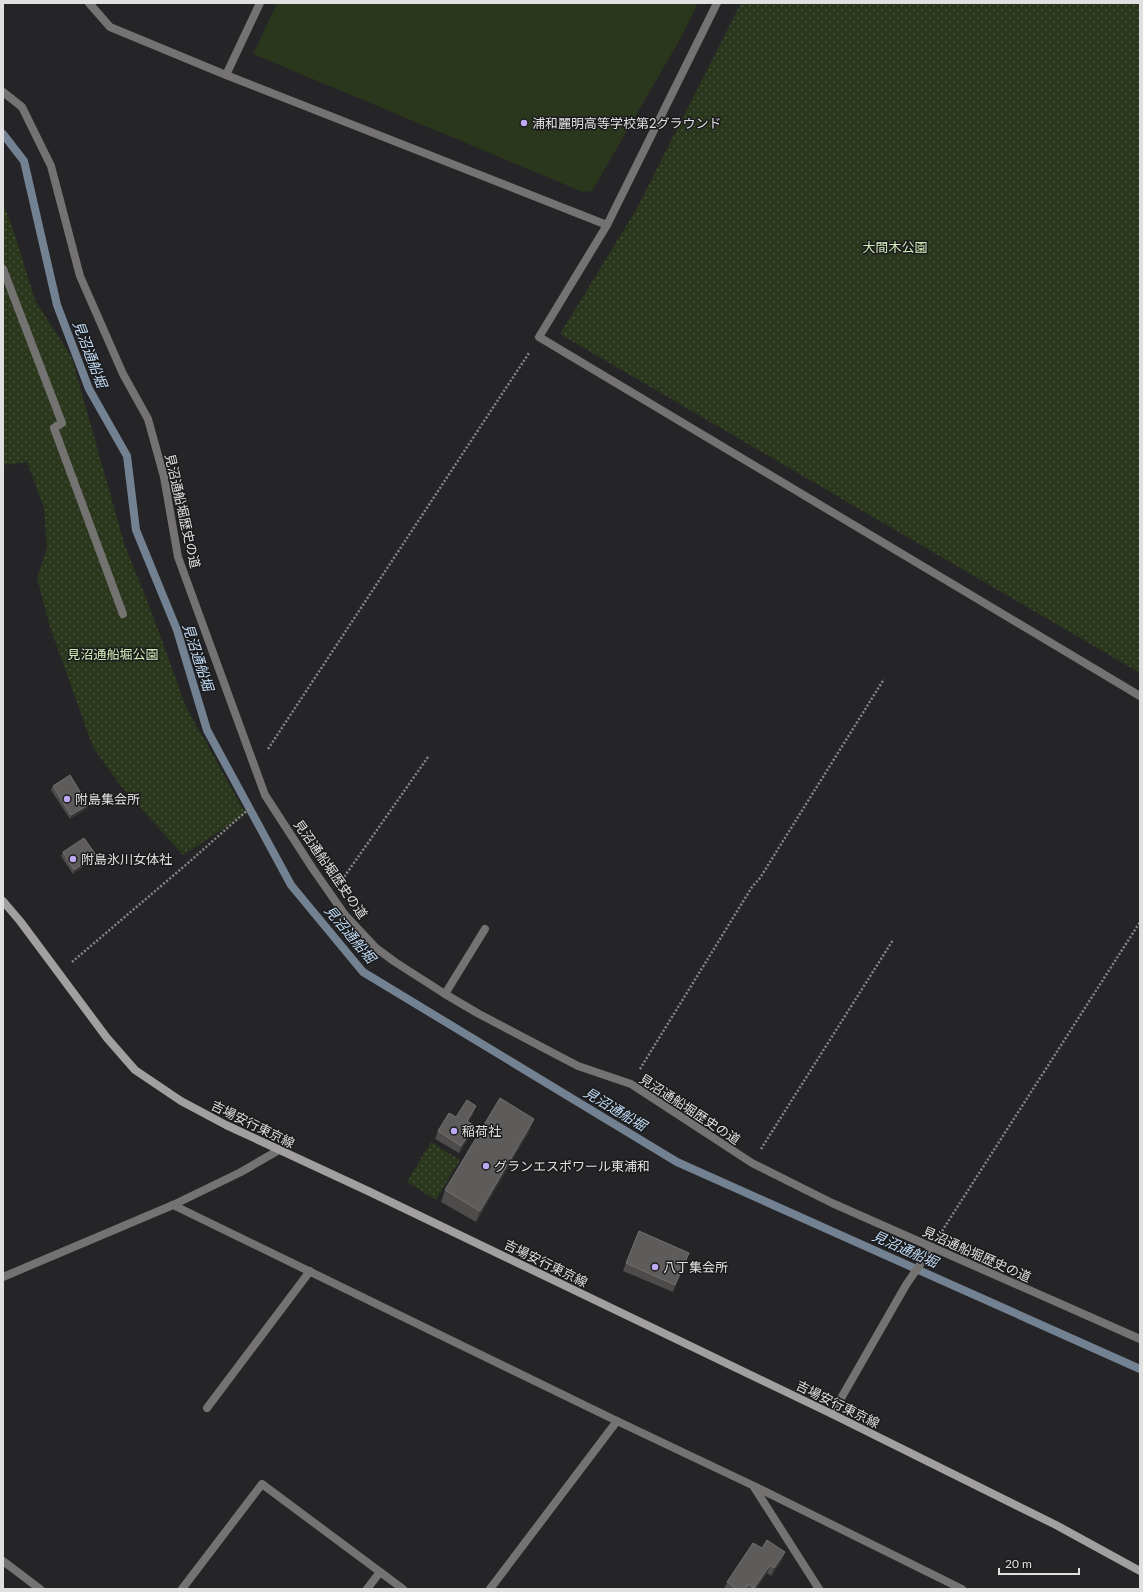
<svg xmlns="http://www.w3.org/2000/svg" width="1143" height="1592" font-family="Lato,'Noto Sans JP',sans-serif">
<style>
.grass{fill:url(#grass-dots)}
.pitch{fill:#2b371d}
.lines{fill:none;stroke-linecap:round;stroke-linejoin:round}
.stream{stroke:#738293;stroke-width:8}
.path{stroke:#858587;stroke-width:2.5;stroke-dasharray:2 2;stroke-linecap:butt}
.service{stroke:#747372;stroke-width:8}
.minor{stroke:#747372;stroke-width:8}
.tertiary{stroke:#747372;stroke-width:8}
.secondary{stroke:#a19f9f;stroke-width:8}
.wall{fill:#4e4c4a}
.shaded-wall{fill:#373535}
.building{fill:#5e5c5b;stroke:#727170}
.poi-dot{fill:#bea9f4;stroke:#1b1b1d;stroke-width:1.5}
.labels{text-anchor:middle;stroke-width:3;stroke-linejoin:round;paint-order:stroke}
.poi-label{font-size:13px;fill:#e0e0e1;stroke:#1b1b1d;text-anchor:start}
.park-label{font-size:13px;fill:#d3edb8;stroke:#1b1b1d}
.street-label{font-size:13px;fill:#e0e0e1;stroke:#1b1b1d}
.water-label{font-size:14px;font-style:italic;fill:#c3ddf7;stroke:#1b1b1d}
</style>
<defs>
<pattern id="grass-dots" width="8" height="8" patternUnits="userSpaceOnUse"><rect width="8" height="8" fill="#2b371d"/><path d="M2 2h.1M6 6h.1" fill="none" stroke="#49543e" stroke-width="1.8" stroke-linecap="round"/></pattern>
</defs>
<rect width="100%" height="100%" fill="#252427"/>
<g class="grass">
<polygon points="741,3 1140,3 1140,673 560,334 636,210"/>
<polygon points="3,203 13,229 35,300 72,358 124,543 149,605 186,707 246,814 183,855 120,785 93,747 50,627 37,578 47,548 44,508 27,462 3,465"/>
<polygon points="431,1142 460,1160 436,1200 407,1182"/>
</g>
<polygon class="pitch" points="277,3 698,3 683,34 592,191 583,192 253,54"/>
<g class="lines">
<polyline class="stream" points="3,134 24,161 57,305 89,389 127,456 136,530 177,630 207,730 291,885 363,972 677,1162 1140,1369"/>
<g class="path">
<polyline points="268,749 529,353"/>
<polyline points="342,880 428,757"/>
<polyline points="72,962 188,863 251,807"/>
<polyline points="640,1069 752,887 760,878 884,679"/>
<polyline points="761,1149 893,940"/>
<polyline points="942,1231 1140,922"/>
</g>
<g class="service">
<polyline points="226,75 260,3"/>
<polyline points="3,269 62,423 54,428 123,614"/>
<polyline points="445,994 485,929"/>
<polyline points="207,1408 310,1271"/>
<polyline points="832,1414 906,1285 932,1247"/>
<polyline points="182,1589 262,1484 403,1589"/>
<polyline points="367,1589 380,1572"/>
</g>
<g class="minor">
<polyline points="89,3 110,27 226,75 607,225"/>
<polyline points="717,3 607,225 539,337 1140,696"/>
<polyline points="3,92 22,107 51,166 80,276 123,374 148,419 164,477 178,557 265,795 313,869 345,915 376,948 395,962 445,994 479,1014 578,1066 631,1084 752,1163 832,1203 1140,1339"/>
<polyline points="173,1205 617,1421 754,1486 962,1589"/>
<polyline points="754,1487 819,1589"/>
<polyline points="3,1561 40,1589"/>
<polyline points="490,1589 617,1421"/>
</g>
<polyline class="tertiary" points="3,1277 173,1205 241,1172 279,1150"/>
<polyline class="secondary" points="3,901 20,921 107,1038 135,1070 181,1101 226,1125 368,1191 832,1414 1056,1525 1140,1571"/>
</g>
<g class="wall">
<polygon points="53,786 88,805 86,809 70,819 51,790"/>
<polygon points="63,852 96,855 95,859 73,874 61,856"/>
<polygon points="473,1114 468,1122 474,1126 471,1134 459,1153 435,1139 438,1131"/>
<polygon points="530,1130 476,1222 441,1202 445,1190"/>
<polygon points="689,1253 673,1292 623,1271 626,1263"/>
<polygon points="762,1548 785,1552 782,1560 771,1576 767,1573 756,1589 724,1589 727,1582"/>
</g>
<g class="shaded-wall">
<polygon points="88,805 86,809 70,819 71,815"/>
<polygon points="96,855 95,859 73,874 74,870"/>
<polygon points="476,1106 473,1114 464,1129 467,1121"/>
<polygon points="534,1119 530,1130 476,1222 480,1211"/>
<polygon points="474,1126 471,1134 459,1153 461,1146"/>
<polygon points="689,1253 686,1261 673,1292 675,1285"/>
<polygon points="785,1552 782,1560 771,1576 774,1568"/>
<polygon points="770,1565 767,1573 756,1589 754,1589"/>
</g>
<g class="building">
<polygon points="70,775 88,805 71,815 53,786"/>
<polygon points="84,838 96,855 74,870 63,852"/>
<polygon points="500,1098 534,1119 480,1211 445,1190"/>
<polygon points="467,1100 476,1106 467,1121 474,1126 461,1146 438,1131 449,1113 456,1117"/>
<polygon points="639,1231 689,1253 675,1285 626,1263"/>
<polygon points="767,1540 785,1552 774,1568 770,1565 754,1588 748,1584 745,1589 737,1589 727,1582 753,1543 762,1548"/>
</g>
<g class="poi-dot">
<circle cx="524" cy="123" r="4"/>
<circle cx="67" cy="799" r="4"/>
<circle cx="73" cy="859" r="4"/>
<circle cx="454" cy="1131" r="4"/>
<circle cx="486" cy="1166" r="4"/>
<circle cx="655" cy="1267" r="4"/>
</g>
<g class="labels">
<g class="poi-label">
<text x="532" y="128">浦和麗明高等学校第2グラウンド</text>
<text x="75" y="804">附島集会所</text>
<text x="81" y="864">附島氷川女体社</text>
<text x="462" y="1136">稲荷社</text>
<text x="494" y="1171">グランエスポワール東浦和</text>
<text x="663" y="1272">八丁集会所</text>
</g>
<g class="park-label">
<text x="895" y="252">大間木公園</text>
<text x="113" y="659">見沼通船堀公園</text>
</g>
<g class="street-label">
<text transform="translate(183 511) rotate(77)" y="5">見沼通船堀歴史の道</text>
<text transform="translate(331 869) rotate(55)" y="5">見沼通船堀歴史の道</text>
<text transform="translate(690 1109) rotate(33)" y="5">見沼通船堀歴史の道</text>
<text transform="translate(253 1124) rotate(26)" y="5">吉場安行東京線</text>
<text transform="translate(977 1254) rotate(24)" y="5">見沼通船堀歴史の道</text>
<text transform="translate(546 1263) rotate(26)" y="5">吉場安行東京線</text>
<text transform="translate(838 1404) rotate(26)" y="5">吉場安行東京線</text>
</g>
<g class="water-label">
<text transform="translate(90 354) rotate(69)" y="5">見沼通船堀</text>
<text transform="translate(198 657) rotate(72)" y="5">見沼通船堀</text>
<text transform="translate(350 934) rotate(50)" y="5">見沼通船堀</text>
<text transform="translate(615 1109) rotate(31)" y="5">見沼通船堀</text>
<text transform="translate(905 1249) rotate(24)" y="5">見沼通船堀</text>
</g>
</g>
<rect width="1143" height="1592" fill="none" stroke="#e0e0e1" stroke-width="8"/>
<path d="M999 1568v6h80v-6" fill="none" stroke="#e0e0e1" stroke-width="2"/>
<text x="1005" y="1568" font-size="12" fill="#e0e0e1" stroke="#1b1b1d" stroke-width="3" paint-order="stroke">20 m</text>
</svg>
